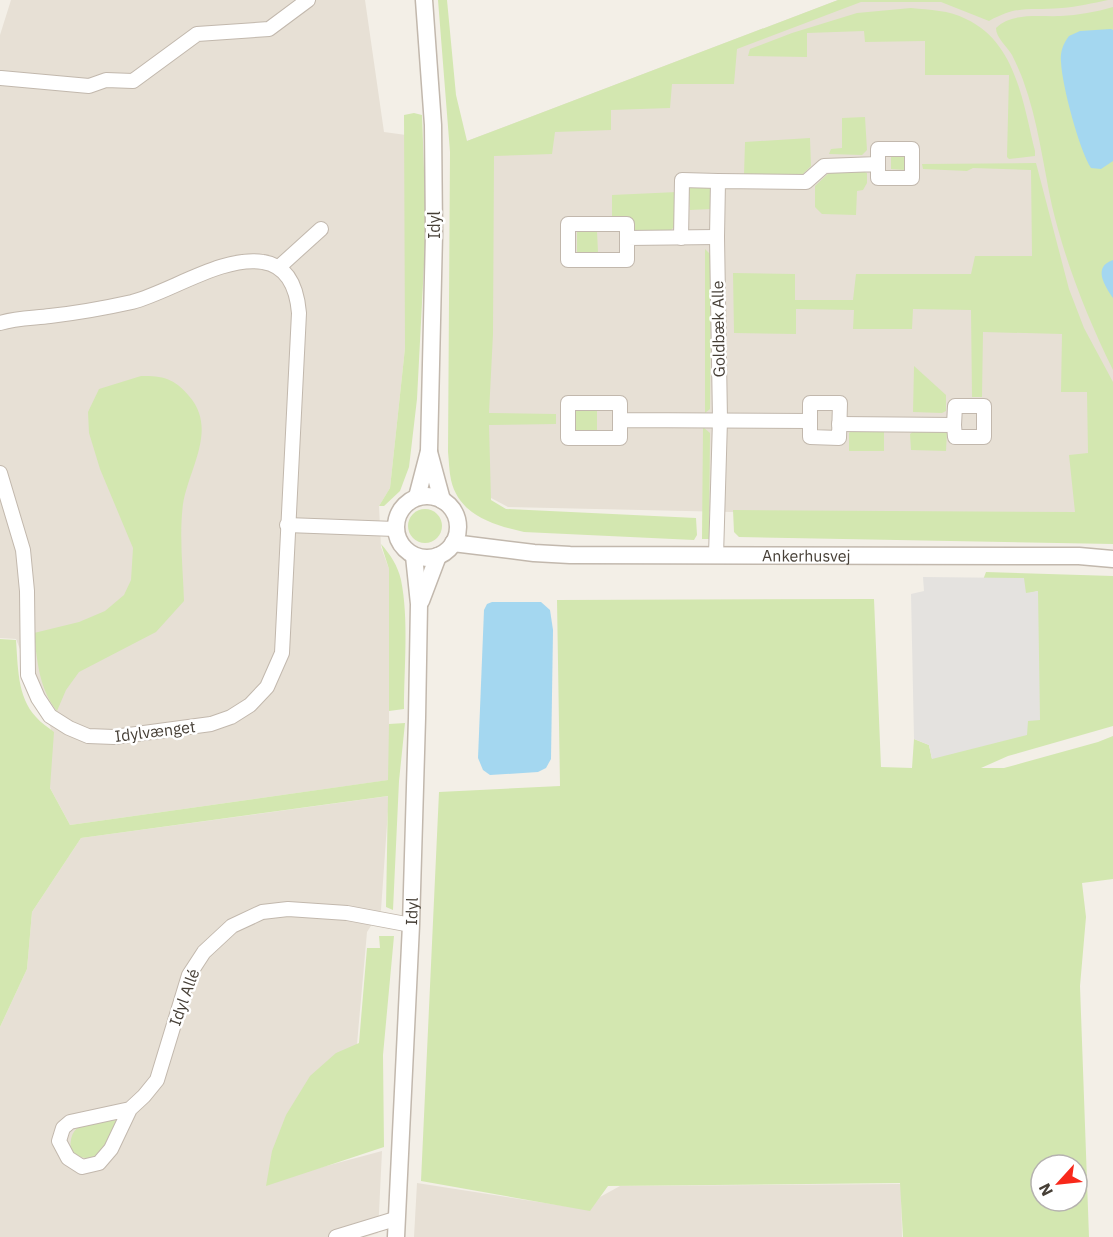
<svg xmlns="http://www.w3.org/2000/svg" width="1113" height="1237" font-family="'IBM Plex Sans',sans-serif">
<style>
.residential{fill:#e7e0d5}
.green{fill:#d3e7b0;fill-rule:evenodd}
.parking{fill:#e4e2df}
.water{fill:#a4d7f0}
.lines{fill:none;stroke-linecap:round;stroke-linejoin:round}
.minor-casing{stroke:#c2b8ad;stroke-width:16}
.tertiary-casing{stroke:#c2b8ad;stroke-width:19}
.minor{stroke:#fff;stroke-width:14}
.tertiary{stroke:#fff;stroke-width:16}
.labels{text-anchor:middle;stroke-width:5;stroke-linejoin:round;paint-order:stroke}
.street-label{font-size:16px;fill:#463f36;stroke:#fff}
</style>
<rect width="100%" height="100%" fill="#f3efe7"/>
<g class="residential">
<polygon points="11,0 365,0 384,132 406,135 405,348 390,488 379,506 381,547 389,569 389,780 70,825 49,786 51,729 16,639 0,638 0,35"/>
<polygon points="838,0 1113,0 1113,530 1076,520 508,507 476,490 467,141"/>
<polygon points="389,796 381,910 367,932 357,1044 270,1181 382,1151 378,1233 366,1237 0,1237 0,1027 27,969 32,912 81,838"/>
<polygon points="417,1183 590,1210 600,1197 620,1186 901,1184 902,1237 414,1237"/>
</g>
<g class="green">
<path d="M438,0h9l9,95 11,46 371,-141h270c-15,3 -31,7 -46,8 -32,3 -42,-4 -73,13l-48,-19h-80l-124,47 -3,35h-62l-2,24 -59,2v20l-56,2 -3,22 -58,2 -1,178 -4,79 67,1v10l-67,1 2,75 15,9 190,9 1,17 -3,5 -170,-8c-31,-7 -65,-17 -73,-52 -2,-9 -2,-19 -3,-28l2,-300z"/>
<path d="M1113,7v363c-26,-53 -47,-106 -61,-164 -9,-42 -14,-85 -29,-126 -3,-8 -7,-17 -11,-25 -5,-9 -16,-17 -16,-27 16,-16 43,-11 65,-12 17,-1 35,-4 52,-9z"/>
<path d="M911,8c19,2 38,2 55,11 50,23 57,84 69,132v5l-26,3 -2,-2 2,-82h-84v-34l-60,1 -1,-11 -57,2v24l-59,-1 2,-7 42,-16 65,-20z"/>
<polygon points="414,113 422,115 426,226 417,399 409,467 400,491 384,506 379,506 390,488 405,348 404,115"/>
<polygon points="865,117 867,150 862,155 829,154 831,149 842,148 842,118"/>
<polygon points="810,138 811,166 801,176 744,175 745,142"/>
<polygon points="891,155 905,155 905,170 891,169"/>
<polygon points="1036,163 1069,289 1084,328 1113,382 1113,544 739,537 734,532 733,510 1075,512 1069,455 1088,453 1087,392 1061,392 1062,334 983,332 982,397 972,397 971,310 913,309 912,329 853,329 854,310 796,309 796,334 734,333 733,273 795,274 795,300 853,300 856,274 971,274 975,256 1032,256 1031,170 973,168 967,171 923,169 922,164"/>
<polygon points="832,170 861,170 867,173 867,183 863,190 857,191 856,215 822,214 815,207 815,186"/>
<polygon points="689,188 711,188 712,209 690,210"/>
<polygon points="677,192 674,227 669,232 635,233 632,230 632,218 612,217 612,195"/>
<polygon points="597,231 598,252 577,253 577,232"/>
<polygon points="705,249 711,255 710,409 705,413"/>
<polygon points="914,366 946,395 946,411 942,413 913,412"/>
<path d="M141,376c22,0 33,2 48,20 29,33 0,72 -6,108 -4,32 0,65 1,97l-28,31 -77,40 -13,18 -9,21c-18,-22 -20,-51 -23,-78l45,-11 26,-11 19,-16 7,-15 2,-32 -33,-79 -11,-36 -1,-21 11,-23z"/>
<polygon points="575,408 597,408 597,431 575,430"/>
<polygon points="703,427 710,433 709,539 702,539"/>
<polygon points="854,428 879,429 884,432 884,451 849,451 849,433"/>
<polygon points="918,428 945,429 947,432 946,451 911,450 910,434"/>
<circle cx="425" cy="526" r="17"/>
<path d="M381,544c9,10 17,22 20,36 8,39 3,89 3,129l-15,2v-142z"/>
<path d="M986,572l127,4v150l-105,30 -27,12h23l94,-26 15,-6v143l-31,4 4,34 -6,69 9,251h-186l-3,-54 -292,3 -18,25 -169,-30 18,-389 121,-6 -3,-186 317,-1 7,168 31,1 2,-29 15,6 3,14 106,-168 -12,3 -43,-14zM1041,1165h36v36h-36z"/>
<path d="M0,639l16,1c2,25 1,57 20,77 5,6 12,10 18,15l-4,56 20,37 318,-45 1,-56 16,-1 -6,58 -6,129 -7,-3 2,-111 -307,42 -49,74 -5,57 -27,58z"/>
<polygon points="379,936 394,936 383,1055 384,1147 266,1186 272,1151 286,1115 310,1076 336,1053 359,1043 367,948 380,948"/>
<path d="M116,1120c-9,28 -10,47 -45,34 -4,-35 18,-30 45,-34z"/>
</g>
<polygon class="parking" points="923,577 1024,578 1026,593 1038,591 1040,720 1028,721 1027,735 932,759 929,745 914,739 911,594 924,591"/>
<g class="water">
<path d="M1111,29l2,1v131l-12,8 -10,-1c-12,-19 -29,-83 -30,-106 -1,-10 2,-18 8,-26l11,-5z"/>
<path d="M1113,260v38c-8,-12 -21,-31 0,-38z"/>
<polygon points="492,602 541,602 550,610 553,630 551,759 546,768 538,772 490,775 483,770 478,758 484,610 487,604"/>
</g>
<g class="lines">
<defs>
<g id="minor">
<polyline points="1,78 89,86 106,80 133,81 197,34 269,29 308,0"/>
<polyline points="627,238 627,260 568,260 568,224 627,224 627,238 717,237"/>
<polyline points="681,238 682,180 718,181"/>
<polyline points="279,267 321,229"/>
<path d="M0,323c15,-5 34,-5 50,-7 27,-3 55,-8 82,-14 38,-10 92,-47 131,-40 26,4 34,27 36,51l-17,340 -15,34 -17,18 -19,12 -20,7 -97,13 -26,-1 -19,-8 -19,-12 -12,-18 -10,-23 -1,-84 -4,-41 -23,-77"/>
<polyline points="620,420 620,403 568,403 568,438 620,438 620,420 810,421 810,403 840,403 839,438 810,437 810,421"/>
<polyline points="839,424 954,425 955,437 984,437 984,406 955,406 954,425"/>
<polyline points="287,525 395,529"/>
<polyline points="716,556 720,420 717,237 718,181 806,182 824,166 878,164 878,178 912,178 912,149 878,149 878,164"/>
<polyline points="130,1109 70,1122 63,1128 59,1141 68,1158 82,1167 99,1163 111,1149 130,1109 144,1096 157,1080 189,975 204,952 232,926 262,912 288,909 347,913 411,925"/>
<polyline points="336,1237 395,1219"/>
</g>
<g id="tertiary">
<polyline points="429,452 442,500"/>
<circle cx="427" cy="527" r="31"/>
<polyline points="417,497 429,451 434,234 433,125 424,0"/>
<path id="s1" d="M453,543l81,10 36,2 509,1 34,3"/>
<polyline points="421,601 438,556"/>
<path id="s2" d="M396,1237l15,-312 6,-207 2,-114 -5,-48"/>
</g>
</defs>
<use href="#minor" class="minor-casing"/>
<use href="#tertiary" class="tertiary-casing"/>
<use href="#minor" class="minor"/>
<use href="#tertiary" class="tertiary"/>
</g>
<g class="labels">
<g class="street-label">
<text transform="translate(434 225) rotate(-90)" y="6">Idyl</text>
<text transform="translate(718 329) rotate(-91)" y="6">Goldbæk Alle</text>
<text dy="6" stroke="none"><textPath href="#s1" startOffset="354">Ankerhusvej</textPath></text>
<text transform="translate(155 731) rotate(-7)" y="6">Idylvænget</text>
<text dy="6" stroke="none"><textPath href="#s2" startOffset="326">Idyl</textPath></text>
<text transform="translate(184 997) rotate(-70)" y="6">Idyl Allé</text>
</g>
</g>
<g transform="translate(1059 1183) rotate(243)"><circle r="28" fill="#ffffff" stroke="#b5b2af" stroke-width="1.5"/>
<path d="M0-4.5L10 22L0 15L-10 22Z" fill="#f8281a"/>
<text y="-9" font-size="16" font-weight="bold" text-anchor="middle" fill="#463f36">N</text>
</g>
</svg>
